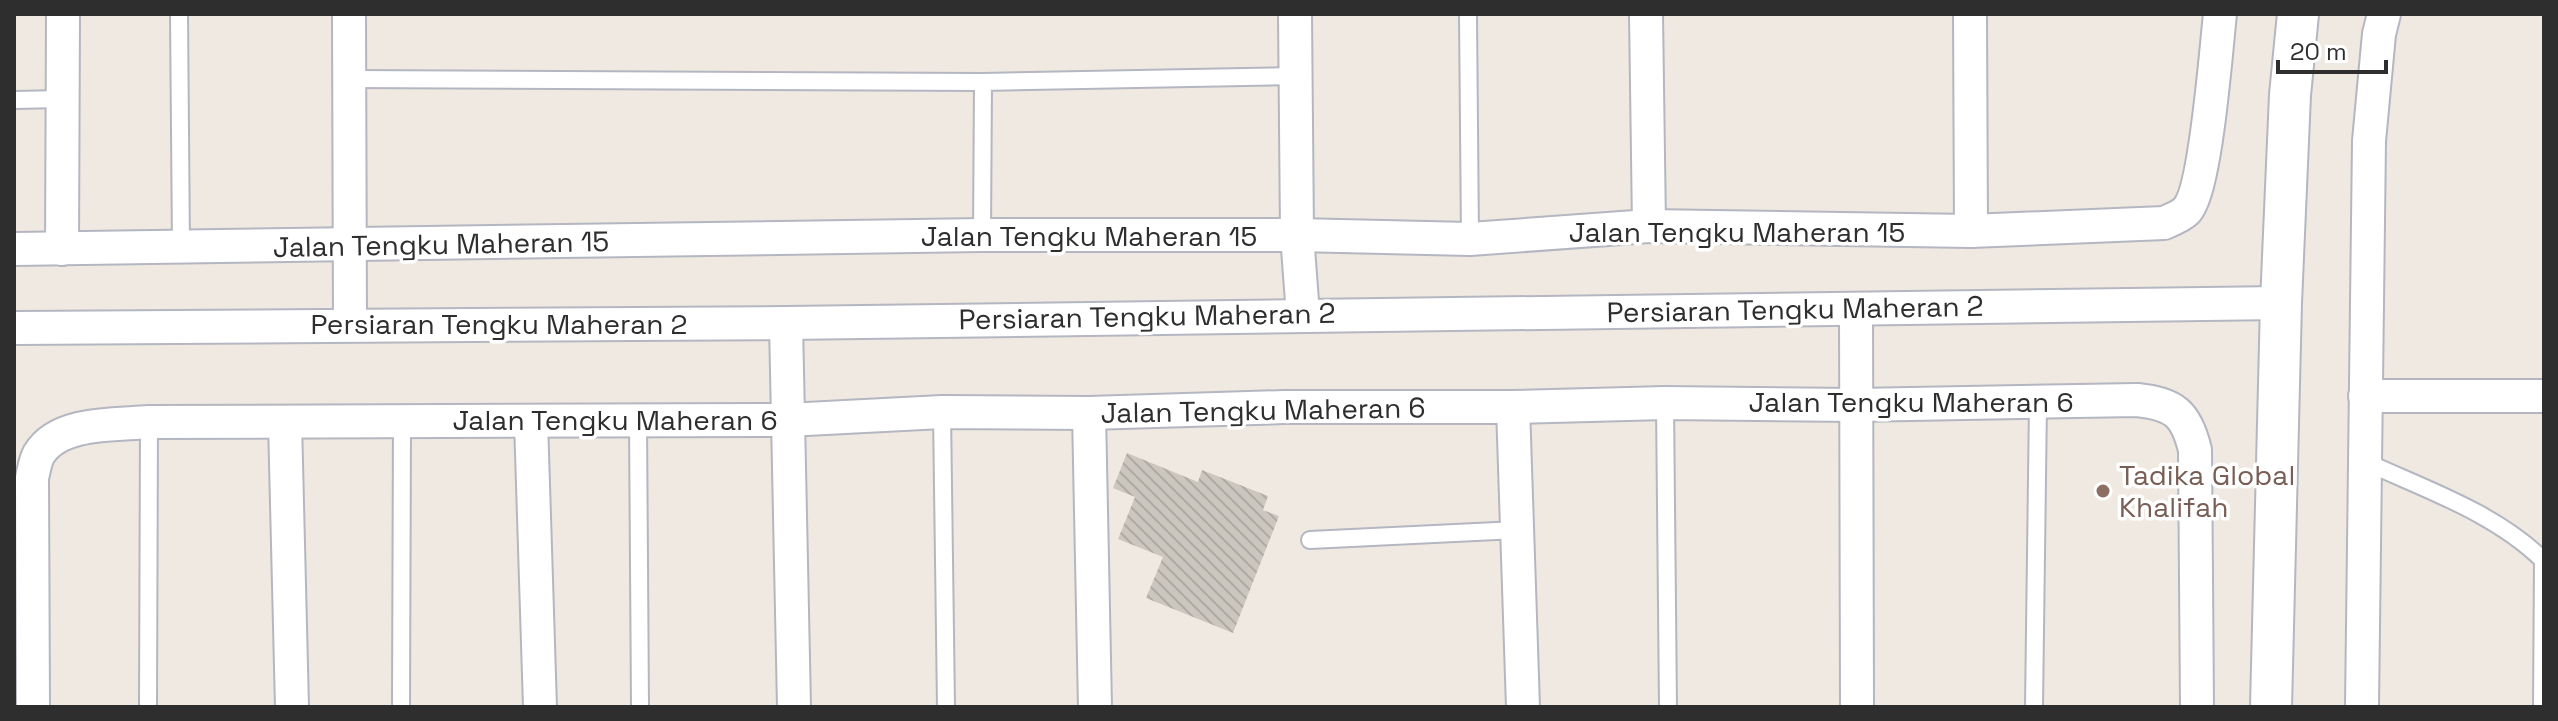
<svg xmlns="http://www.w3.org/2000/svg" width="2558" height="721" font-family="'Space Grotesk',sans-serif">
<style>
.building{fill:url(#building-back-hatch)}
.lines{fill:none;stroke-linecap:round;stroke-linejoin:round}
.service-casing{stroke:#b4b7c1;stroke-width:20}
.minor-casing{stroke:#b4b7c1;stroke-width:36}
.tertiary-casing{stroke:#b4b7c1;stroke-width:44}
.service{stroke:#fff;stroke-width:16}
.minor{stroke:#fff;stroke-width:32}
.tertiary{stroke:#fff;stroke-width:40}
.education-dot{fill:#8d6e63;stroke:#fff;stroke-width:3}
.labels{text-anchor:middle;stroke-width:7;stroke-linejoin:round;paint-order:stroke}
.street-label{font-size:28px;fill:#2e2e2e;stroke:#fff}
.education-label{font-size:28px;fill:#785e54;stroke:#fff;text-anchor:start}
</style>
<defs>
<pattern id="building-back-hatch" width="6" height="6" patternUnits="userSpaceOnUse" patternTransform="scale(2)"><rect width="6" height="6" fill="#cbc7bf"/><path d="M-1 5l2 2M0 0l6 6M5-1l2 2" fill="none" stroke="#afaba4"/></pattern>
</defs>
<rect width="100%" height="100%" fill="#efe9e1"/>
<polygon class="building" points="1127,453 1198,482 1202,470 1268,496 1263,510 1279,516 1233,633 1146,598 1163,557 1118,539 1135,497 1113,488"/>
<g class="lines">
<defs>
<g id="service">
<polyline points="179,14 181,248"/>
<polyline points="1468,14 1470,239"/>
<polyline points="349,79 983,82"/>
<polyline points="14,100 62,99"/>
<polyline points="982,235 983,82 1295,76"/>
<polyline points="1665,403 1668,707"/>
<polyline points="942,412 946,707"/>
<polyline points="638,421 640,707"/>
<path d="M2366,462c61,28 129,51 177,98l-1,147"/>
<polyline points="1310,540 1517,530"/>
<polyline points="148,707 149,422"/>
<polyline points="401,707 402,421"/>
<polyline points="2034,707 2038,402"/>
</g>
<g id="minor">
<polyline points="349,14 350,325"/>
<polyline points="1295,14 1297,235 1303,315"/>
<polyline points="1646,14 1649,226"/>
<polyline points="1970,14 1971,231"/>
<path d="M14,249l968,-14h315l173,4 179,-13 322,5 193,-8c7,-3 17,-7 22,-12 20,-20 30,-162 34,-197"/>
<polyline points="62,249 63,14"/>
<polyline points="1856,310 1857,707"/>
<polyline points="786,323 794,707"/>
<polyline points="14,328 786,323 2281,303"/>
<polyline points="2365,396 2544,396"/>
<polyline points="1513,407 1523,707"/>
<polyline points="1089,413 1095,707"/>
<polyline points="531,421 540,707"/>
<polyline points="285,422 292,707"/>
<path d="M33,707l-1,-229c2,-8 3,-17 7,-24 20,-33 76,-29 110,-32l638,-2 155,-8 147,1 195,-6h229l152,-4 191,2 281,-5c37,4 49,13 58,50l2,257"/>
<polyline points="2362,707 2369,141 2379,34 2384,14"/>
</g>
<polyline id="tertiary" points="2271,707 2281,303 2290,95 2298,14"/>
</defs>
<use href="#service" class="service-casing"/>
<use href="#minor" class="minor-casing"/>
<use href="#tertiary" class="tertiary-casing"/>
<use href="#service" class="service"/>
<use href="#minor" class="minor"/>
<use href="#tertiary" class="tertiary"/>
</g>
<circle class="education-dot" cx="2103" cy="491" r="8"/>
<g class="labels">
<g class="street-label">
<text x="1737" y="242">Jalan Tengku Maheran 15</text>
<text x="1089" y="246">Jalan Tengku Maheran 15</text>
<text transform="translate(441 244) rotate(-1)" y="10">Jalan Tengku Maheran 15</text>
<text transform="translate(1795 309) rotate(-1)" y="10">Persiaran Tengku Maheran 2</text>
<text transform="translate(1147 316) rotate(-1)" y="10">Persiaran Tengku Maheran 2</text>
<text x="499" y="334">Persiaran Tengku Maheran 2</text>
<text x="1911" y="412">Jalan Tengku Maheran 6</text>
<text transform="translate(1263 410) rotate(-1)" y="10">Jalan Tengku Maheran 6</text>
<text x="615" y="430">Jalan Tengku Maheran 6</text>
</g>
<g class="education-label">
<text x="2119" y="485">Tadika Global<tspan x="2119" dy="32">Khalifah</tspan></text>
</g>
</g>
<rect width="2558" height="721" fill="none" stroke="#2e2e2e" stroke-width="32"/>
<path d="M2278 60v12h108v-12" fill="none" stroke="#2e2e2e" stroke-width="4"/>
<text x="2290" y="60" font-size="24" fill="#2e2e2e" stroke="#ffffff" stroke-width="6" paint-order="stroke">20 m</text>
</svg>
